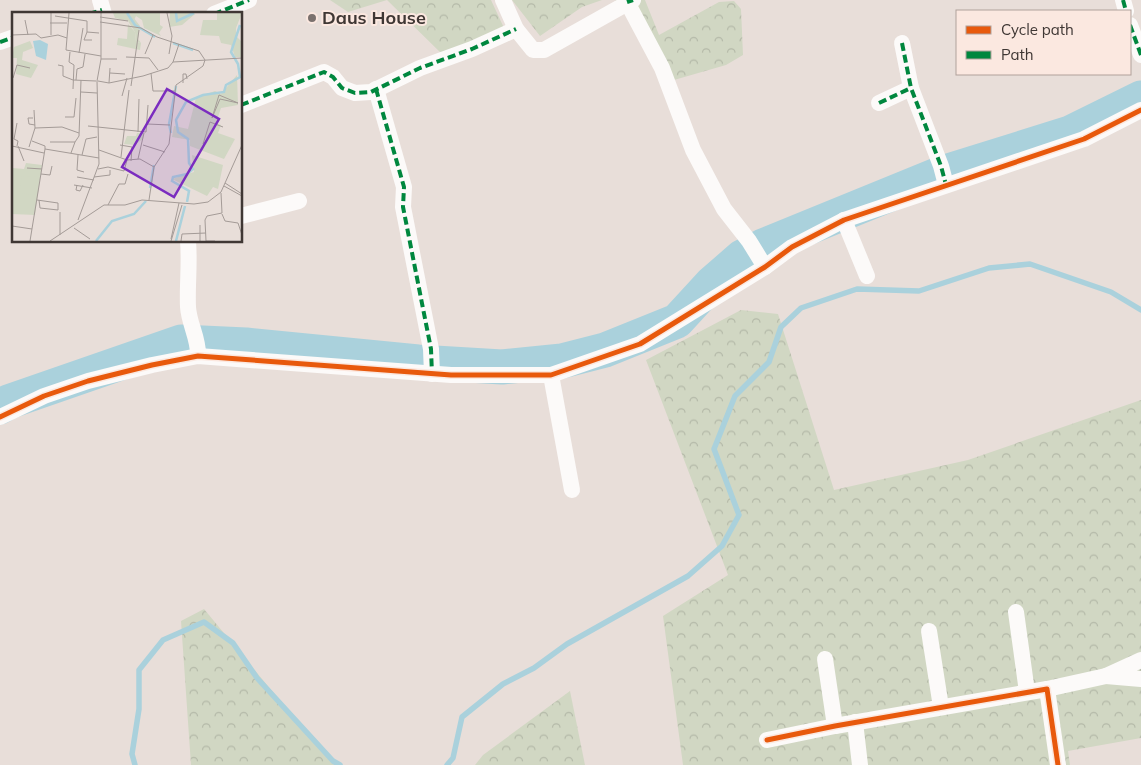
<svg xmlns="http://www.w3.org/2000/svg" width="1141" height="765" font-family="Mulish,sans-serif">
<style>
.forest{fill:url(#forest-crowns)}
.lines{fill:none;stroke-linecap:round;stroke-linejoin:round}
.stream{stroke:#aad1dc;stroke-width:5.5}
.river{stroke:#aad1dc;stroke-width:35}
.minor{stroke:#fcfaf9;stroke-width:16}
.quiet{stroke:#00873e;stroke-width:4;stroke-dasharray:8 4;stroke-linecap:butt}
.cycleway-casing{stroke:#fbe8e0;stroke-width:8}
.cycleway{stroke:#e8590c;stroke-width:5}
.poi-dot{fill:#7a716e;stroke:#fbe8e0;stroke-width:2}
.labels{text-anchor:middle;stroke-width:4;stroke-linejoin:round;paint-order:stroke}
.poi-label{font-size:18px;font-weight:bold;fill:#3f3734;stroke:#fbe8e0;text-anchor:start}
.inset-river{fill:none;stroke:#aad1dc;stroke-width:2.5}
.inset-road{fill:none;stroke:#a49b97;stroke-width:1}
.view{fill:#7b2cbf;fill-opacity:0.15;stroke:#7b2cbf;stroke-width:2.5}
.inset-edge{fill:none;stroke:#3f3734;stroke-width:2.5}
</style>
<defs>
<pattern id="forest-crowns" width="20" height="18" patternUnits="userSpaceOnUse" patternTransform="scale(1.25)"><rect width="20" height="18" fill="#d1d7c3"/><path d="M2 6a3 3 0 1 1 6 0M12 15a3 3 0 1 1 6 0" fill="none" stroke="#b4b9a8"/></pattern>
</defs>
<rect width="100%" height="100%" fill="#e8ded9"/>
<g class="forest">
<polygon points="330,0 491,0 504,28 445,57 387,0 348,12"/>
<polygon points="512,0 602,0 582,7 540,36"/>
<polygon points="615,0 645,0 659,35 719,2 734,1 741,9 743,55 726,65 674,80 633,19"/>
<polygon points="741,310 778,314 834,490 968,460 1141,400 1141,738 1068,751 1070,765 683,765 663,616 728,575 646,360"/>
<polygon points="204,609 320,749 340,765 191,765 181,621"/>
<polygon points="570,691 585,765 475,765 483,755"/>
</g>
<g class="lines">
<g class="stream">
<polyline points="135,765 132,754 139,709 139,670 163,640 204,622 233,643 257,678 333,761 340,765"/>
<polyline points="447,765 453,758 462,717 503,684 534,668 567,644 688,576 722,546 739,515 714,449 735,396 769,362 781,327 801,308 857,289 919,291 989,268 1030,264 1111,292 1141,310"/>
</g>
<polyline class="river" points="0,407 8,402 181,342 246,345 418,362 502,367 562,361 605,350 677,321 711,284 742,257 763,246 942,173 1070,133 1141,98"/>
<g class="minor">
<polyline points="100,0 104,14"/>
<polyline points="503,0 516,29 533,50 544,50 633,0"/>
<polyline points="1123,0 1126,11"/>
<polyline points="627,2 662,68 693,150 724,209 749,241 765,267"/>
<polyline points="214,14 249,0"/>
<polyline points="1130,25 1141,55"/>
<polyline points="0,42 14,37"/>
<polyline points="902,43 911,88 941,166 946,185"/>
<polyline points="376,89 404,187 403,207 431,349 432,374"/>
<polyline points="879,103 911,88"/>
<polyline points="241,105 324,72 333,77 342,88 355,93 371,92 420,68 472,49 516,29"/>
<polyline points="241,216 299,201"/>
<polyline points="844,220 867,276"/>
<path d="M188,241c2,22 -1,44 0,66 1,17 11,32 10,49"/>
<polyline points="551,375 572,490"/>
<polyline points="0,417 44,396 88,381 152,365 198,356 451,375 551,375 640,344 765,267 792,247 844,220 1084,139 1141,110"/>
<polyline points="1016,612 1027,692"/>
<polyline points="929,631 941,707"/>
<polyline points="825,659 835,726"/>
<polyline points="1141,660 1106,676 1141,679"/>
<polyline points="1047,689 1106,676"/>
<polyline points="855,722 860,765"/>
<polyline points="767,740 835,726 1047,689 1058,765"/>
</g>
<g class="quiet">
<polyline points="1123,0 1126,11"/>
<polyline points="627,2 633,0"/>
<polyline points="89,14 102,10"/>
<polyline points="214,14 249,0"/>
<polyline points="1130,25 1141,55"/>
<polyline points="0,42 14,37"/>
<polyline points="902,43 911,88 941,166 946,185"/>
<polyline points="376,89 404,187 403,207 431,349 432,374"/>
<polyline points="879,103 911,88"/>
<polyline points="241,105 324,72 333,77 342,88 355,93 371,92 420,68 472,49 516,29"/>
</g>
<defs>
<g id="cycleway">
<polyline points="0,417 44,396 88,381 152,365 198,356 451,375 551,375 640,344 765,267 792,247 844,220 1084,139 1141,110"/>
<polyline points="767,740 835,726 1047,689 1058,765"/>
</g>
</defs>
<use href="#cycleway" class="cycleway-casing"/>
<use href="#cycleway" class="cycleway"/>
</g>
<circle class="poi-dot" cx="312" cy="18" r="5"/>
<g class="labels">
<g class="poi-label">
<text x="322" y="24">Daus House</text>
</g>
</g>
<g transform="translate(12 12)">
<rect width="230" height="230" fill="#e8ded9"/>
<path d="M118,1h30v12l3,2 -4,6 2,3 -17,-8 -2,-8 -6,-4 -2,4zM205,1h25l-6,15v8l6,6v15h-7l-4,-12 -10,-2 -2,-7 -19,-1 3,-15h14zM116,12l7,8 1,10 5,1 -1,7 -23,-5 1,-7 9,1z" fill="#d1d7c3"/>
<path d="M101,1h17l10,13 -2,13 3,4 -5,-1 -1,-10 -7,-11 -13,-3zM158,1h23l2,1 -13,11 -13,2zM18,29l3,7 -10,4 -1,8 16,5 -7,13 -15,-4 1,-16h-5l2,-11zM225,63l1,30 -17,3 -5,15 5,2 -3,8 17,6 -11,20 -34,-13v-6l-18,-3 2,-11 14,3 8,-31 19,-7 6,3zM125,121h7l-1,6 -9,6 -10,-1 3,-8h9zM180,143l31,10 -5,24 -5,-2 -6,9 -35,-17 22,-7zM14,151l16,2 -7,50 -23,-1 1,-46 11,1z" fill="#d1d7c3"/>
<path d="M10,164l14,1 -2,18 -15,-2z" fill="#d1d7c3"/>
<path d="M28,28l8,4 -2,16 -10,-4 -3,-15z" fill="#aad1dc"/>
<path class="inset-river" d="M115,1l8,12 20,12M164,1l1,8 17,-8M161,31l20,7M159,121l-2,-9 7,-38M138,176l4,-23M175,190l2,-11 -17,-10 1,-4 14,-3 6,-5 -4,-6 -1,-24 -10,-7 -2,-12 10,-18 17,-7 21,-3 2,-7 14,-8 -2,-13 -7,-12 9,-27M84,229l16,-20 22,-7 12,-13M164,229l9,-35"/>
<path class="inset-road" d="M39,1v22M57,1l-3,37 35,6M155,1l5,23 -3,18M43,4l32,5v11l12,1M88,5l28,4M13,8l3,15M88,10l41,6 16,9 42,14 6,9 -2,6 -27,19 -7,59 -15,23 -5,33M38,11h17M75,20l-3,8h8M0,23l24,-1 5,4 17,-3 9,3M58,40l-1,10 5,3 -1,24M67,41l4,-25M133,42l8,-19M114,45l23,1 9,12M89,47h16M161,50l6,-18M46,53l5,1v10l10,4 23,1M98,61l15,1M139,61l2,18h22M1,66l4,-13 13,3M64,68l1,-11 6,-2 2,-13M86,69l11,2 34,-7 25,-8 5,-6 69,-4M97,71l1,-15M171,71v-9h3l1,5M119,74l8,-56M69,80l16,1M207,83l19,8 -18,-4 -8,19zM110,84l5,-18M53,105h9l2,-19M21,106h-5l1,6 6,1M5,111l-3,16 4,2 -1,5M135,112l23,1M76,114l58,6 2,-27M23,116l27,-1 17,6M126,120l1,-33M20,129l13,5v3M38,130h25l-4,11M63,130l4,-6 2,-56M191,132l7,-22 13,5M108,133l12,2 -1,14M131,133l22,7M0,134l32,7M6,134l6,15M17,135l6,-19 -1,-18M33,137l54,9M87,138l28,10 13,-1 14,8M66,143l-1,15 7,2M70,143l4,-16 11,-2M109,145l8,-67M126,147l6,-26M15,156l15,1M86,157l10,-2 16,4 3,-11M29,162l9,1 2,-9M65,165l17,3M82,165l16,-2v-5M213,171l17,11M62,173l18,3M65,173l-1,5 4,1 3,-6M212,174l18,10M25,188l21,3v7l-18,-2 -1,-8M96,193l11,-21h6l3,-10M210,202l3,7 13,2 4,12M66,208l21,-56 -2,-83 4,-22v-46M0,214l20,3M62,216l16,11M48,223v-23M159,227l8,-36M18,229l15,-92M38,229l54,-36h21l17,-5 52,4 14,-2 13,-10 21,-47M159,229l11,-36M169,229l1,-7 24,-1M188,229v-16M203,229h-9l-1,-21 2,-4 15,-3 -1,-20"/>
<path class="view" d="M155,77l52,30 -45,78 -52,-30z"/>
<rect width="230" height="230" class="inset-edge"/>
</g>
<rect x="956" y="10" width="175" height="65" fill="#fbe8e0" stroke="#b0a19b"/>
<rect x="966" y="26" width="25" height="8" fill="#e8590c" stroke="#b0a19b"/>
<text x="1001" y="35" font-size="15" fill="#3f3734">Cycle path</text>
<rect x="966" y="51" width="25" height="8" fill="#00873e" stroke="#b0a19b"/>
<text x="1001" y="60" font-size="15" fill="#3f3734">Path</text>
</svg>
